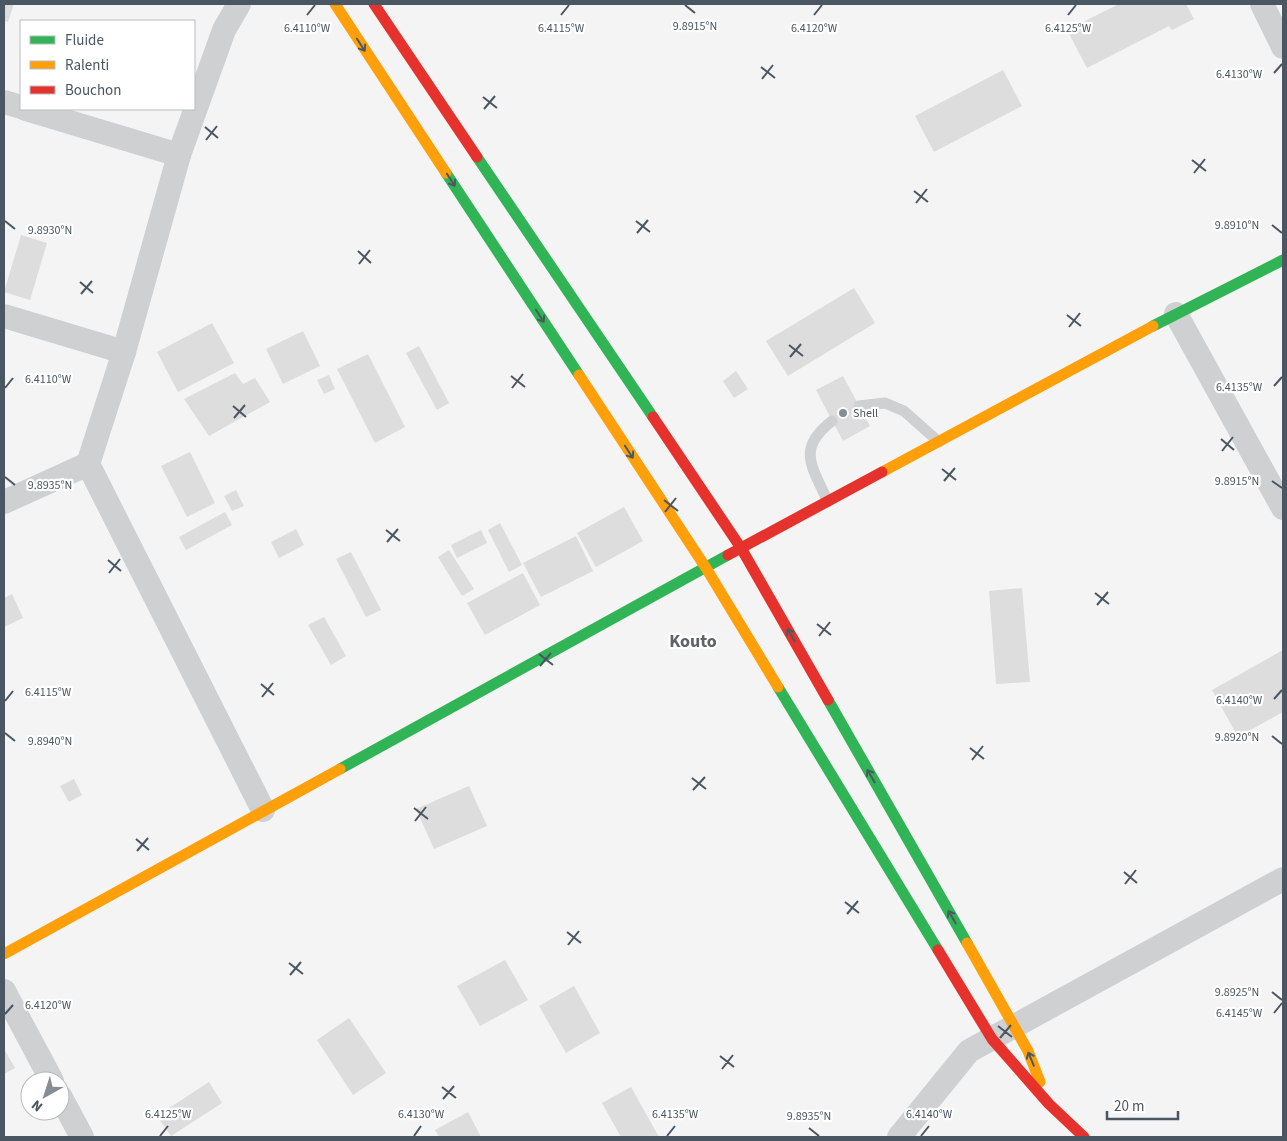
<svg xmlns="http://www.w3.org/2000/svg" width="1287" height="1141" font-family="'Source Sans 3',sans-serif">
<style>
.building{fill:#ddddde}
.lines{fill:none;stroke-linecap:round;stroke-linejoin:round}
.lane{stroke:#ced0d2;stroke-width:11}
.street{stroke:#ced0d2;stroke-width:24}
.fast{stroke:#30b455;stroke-width:11}
.slow{stroke:#ff9f0a;stroke-width:11}
.jam{stroke:#e5322d;stroke-width:11}
.oneway{stroke:#495b60}
.ticks{fill:none;stroke:#4a5661;stroke-width:2}
.poi-dot{fill:#868d94;stroke:#fff;stroke-width:2}
.labels{text-anchor:middle;stroke-width:4.5;stroke-linejoin:round;paint-order:stroke}
.poi-label{font-size:12px;fill:#4a5661;stroke:#fff;text-anchor:start}
.district-label{font-size:18px;font-weight:bold;fill:#5f6368;stroke:#fff}
.ticks-label{font-size:12px;text-anchor:middle;fill:#4a5661;stroke:#fff;stroke-width:4.5;stroke-linejoin:round;paint-order:stroke}
</style>
<rect width="100%" height="100%" fill="#f4f4f4"/>
<g class="building">
<polygon points="4,4 14,4 8,22 4,21"/>
<polygon points="1119,4 1186,4 1194,19 1172,30 1169,26 1087,68 1067,30"/>
<polygon points="1003,70 1022,106 934,152 915,116"/>
<polygon points="21,235 47,243 30,300 4,292"/>
<polygon points="854,288 875,323 788,376 766,341"/>
<polygon points="212,323 234,363 178,392 157,352"/>
<polygon points="303,331 320,366 283,384 266,349"/>
<polygon points="419,346 449,403 437,410 406,353"/>
<polygon points="368,354 405,427 375,443 337,369"/>
<polygon points="736,371 748,389 734,398 723,381"/>
<polygon points="235,373 243,384 255,378 270,402 209,436 184,399"/>
<polygon points="329,375 335,389 324,394 317,380"/>
<polygon points="843,376 870,426 843,441 816,390"/>
<polygon points="190,452 215,503 187,517 161,466"/>
<polygon points="236,490 244,506 232,511 224,496"/>
<polygon points="624,507 643,541 596,567 577,533"/>
<polygon points="225,512 232,525 186,550 179,537"/>
<polygon points="500,523 522,565 509,572 488,530"/>
<polygon points="296,529 304,545 279,558 271,542"/>
<polygon points="481,530 487,543 457,558 451,545"/>
<polygon points="576,536 593,571 541,597 523,563"/>
<polygon points="449,550 474,589 462,596 438,557"/>
<polygon points="351,552 381,610 366,617 336,559"/>
<polygon points="523,573 540,605 485,635 467,603"/>
<polygon points="1022,588 1030,682 996,684 989,591"/>
<polygon points="12,594 23,618 4,627 4,598"/>
<polygon points="324,617 346,656 331,665 308,625"/>
<polygon points="1283,650 1283,712 1238,737 1212,690"/>
<polygon points="74,779 82,795 69,802 60,786"/>
<polygon points="469,786 487,826 434,849 416,809"/>
<polygon points="505,960 528,1000 480,1026 457,986"/>
<polygon points="574,986 600,1033 566,1053 539,1006"/>
<polygon points="349,1018 386,1073 353,1095 317,1040"/>
<polygon points="4,1049 15,1068 4,1074"/>
<polygon points="209,1082 222,1103 171,1136 157,1116"/>
<polygon points="631,1087 659,1137 621,1137 602,1103"/>
<polygon points="468,1112 481,1137 439,1137 435,1130"/>
</g>
<g class="lines">
<g class="lane">
<polyline points="859,406 885,403 904,411 939,442"/>
<path d="M828,502c-16,-36 -32,-53 4,-81"/>
</g>
<g class="street">
<polyline points="239,4 224,30 179,155 124,352 88,464 263,810"/>
<polyline points="1262,4 1283,47"/>
<polyline points="4,102 21,107"/>
<polyline points="26,109 179,155"/>
<polyline points="1176,314 1283,508"/>
<polyline points="4,316 124,352"/>
<polyline points="4,502 88,464"/>
<polyline points="4,991 52,1081"/>
<polyline points="60,1096 82,1137"/>
<polyline points="899,1137 969,1051 1283,879"/>
</g>
<g class="fast">
<polyline points="477,157 653,417"/>
<polyline points="446,173 579,375"/>
<polyline points="1153,326 1283,260"/>
<polyline points="778,687 938,950"/>
<polyline points="828,700 967,943"/>
<polyline points="340,769 728,555"/>
</g>
<g class="slow">
<polyline points="335,4 446,173"/>
<polyline points="579,375 706,568 778,687"/>
<polyline points="882,472 1153,326"/>
<polyline points="967,943 1028,1051 1040,1082"/>
<polyline points="4,954 340,769"/>
</g>
<g class="jam">
<polyline points="374,4 477,157"/>
<polyline points="653,417 741,548 828,700"/>
<polyline points="728,555 882,472"/>
<polyline points="938,950 992,1039 1049,1104 1084,1137"/>
</g>
</g>
<defs><path id="oneway-shaft" d="M-6 0H5M1.5-3L5.5 0L1.5 3" fill="none" stroke-width="1.6" stroke-linecap="round" stroke-linejoin="round" transform="scale(1.25)"/></defs>
<g class="oneway">
<use href="#oneway-shaft" transform="translate(361 45) rotate(57)"/>
<use href="#oneway-shaft" transform="translate(451 180) rotate(57)"/>
<use href="#oneway-shaft" transform="translate(540 316) rotate(57)"/>
<use href="#oneway-shaft" transform="translate(629 452) rotate(57)"/>
<use href="#oneway-shaft" transform="translate(791 635) rotate(-120)"/>
<use href="#oneway-shaft" transform="translate(871 776) rotate(-120)"/>
<use href="#oneway-shaft" transform="translate(952 917) rotate(-120)"/>
<use href="#oneway-shaft" transform="translate(1031 1059) rotate(-113)"/>
</g>
<path class="ticks" d="M685,5l10,8M307,15l8,-10M561,15l8,-10M814,15l8,-10M1068,15l8,-10M761,67l14,11M1274,73l8,-9M762,79l11,-14M483,97l14,11M484,109l11,-13M205,127l13,11M206,140l11,-14M1192,160l14,11M1194,173l11,-14M914,191l14,11M916,203l11,-14M5,221l10,8M636,221l14,11M1272,225l10,8M637,233l11,-13M358,251l13,12M359,264l11,-14M80,282l13,11M81,294l11,-13M1067,315l14,11M1069,327l11,-14M789,345l14,11M790,357l11,-13M511,376l14,11M1274,386l8,-9M5,388l8,-10M512,388l11,-14M233,406l13,11M234,418l11,-13M1221,439l13,11M1222,451l11,-14M942,469l14,11M5,477l10,8M944,481l11,-13M1272,481l10,7M664,500l14,11M665,512l11,-14M386,530l14,11M387,542l11,-13M108,560l13,11M109,573l11,-14M1095,593l14,11M1097,605l11,-13M817,624l14,11M819,636l11,-14M539,654l14,11M540,666l11,-13M261,684l13,11M262,697l11,-14M1274,699l8,-9M5,701l8,-10M5,733l10,8M1272,736l10,8M970,748l14,11M972,760l11,-14M692,778l14,11M693,790l12,-13M414,808l14,11M415,821l11,-14M136,839l13,11M137,851l11,-13M1124,872l13,11M1125,884l11,-14M845,902l14,11M847,914l11,-13M567,932l14,11M568,945l11,-14M289,963l14,11M290,975l11,-13M1272,992l10,8M1274,1013l8,-10M5,1014l8,-9M998,1026l14,11M1000,1038l11,-13M720,1056l14,11M722,1069l11,-14M442,1087l14,11M443,1099l11,-13M809,1128l10,8M160,1136l8,-10M414,1136l7,-10M667,1136l8,-10M921,1136l8,-10"/>
<circle class="poi-dot" cx="843" cy="413" r="5"/>
<g class="labels">
<g class="poi-label">
<text x="853" y="417">Shell</text>
</g>
<g class="district-label">
<text x="693" y="647">Kouto</text>
</g>
</g>
<g class="ticks-label">
<text x="695" y="30">9.8915°N</text>
<text x="307" y="32">6.4110°W</text>
<text x="561" y="32">6.4115°W</text>
<text x="814" y="32">6.4120°W</text>
<text x="1068" y="32">6.4125°W</text>
<text x="1239" y="78">6.4130°W</text>
<text x="1237" y="229">9.8910°N</text>
<text x="50" y="234">9.8930°N</text>
<text x="48" y="383">6.4110°W</text>
<text x="1239" y="391">6.4135°W</text>
<text x="1237" y="485">9.8915°N</text>
<text x="50" y="489">9.8935°N</text>
<text x="48" y="696">6.4115°W</text>
<text x="1239" y="704">6.4140°W</text>
<text x="1237" y="741">9.8920°N</text>
<text x="50" y="745">9.8940°N</text>
<text x="1237" y="996">9.8925°N</text>
<text x="48" y="1009">6.4120°W</text>
<text x="1239" y="1017">6.4145°W</text>
<text x="168" y="1118">6.4125°W</text>
<text x="421" y="1118">6.4130°W</text>
<text x="675" y="1118">6.4135°W</text>
<text x="929" y="1118">6.4140°W</text>
<text x="809" y="1120">9.8935°N</text>
</g>
<rect width="1287" height="1141" fill="none" stroke="#4a5661" stroke-width="10"/>
<rect x="20" y="20" width="175" height="90" fill="#ffffff" stroke="#b7bbc0"/>
<rect x="30" y="36" width="25" height="8" fill="#30b455" stroke="#b7bbc0"/>
<text x="65" y="45" font-size="15" fill="#4a5661">Fluide</text>
<rect x="30" y="61" width="25" height="8" fill="#ff9f0a" stroke="#b7bbc0"/>
<text x="65" y="70" font-size="15" fill="#4a5661">Ralenti</text>
<rect x="30" y="86" width="25" height="8" fill="#e5322d" stroke="#b7bbc0"/>
<text x="65" y="95" font-size="15" fill="#4a5661">Bouchon</text>
<g transform="translate(45 1096) rotate(219)"><circle r="24" fill="#ffffff" stroke="#b7bbc0"/>
<path d="M0-4L9 19L0 12L-9 19Z" fill="#868d94"/>
<text y="-8" font-size="14" font-weight="bold" text-anchor="middle" fill="#4a5661">N</text>
</g>
<path d="M1107 1111v8h71v-8" fill="none" stroke="#4a5661" stroke-width="2.5"/>
<text x="1114" y="1111" font-size="15" fill="#4a5661" stroke="#ffffff" stroke-width="4" paint-order="stroke">20 m</text>
</svg>
